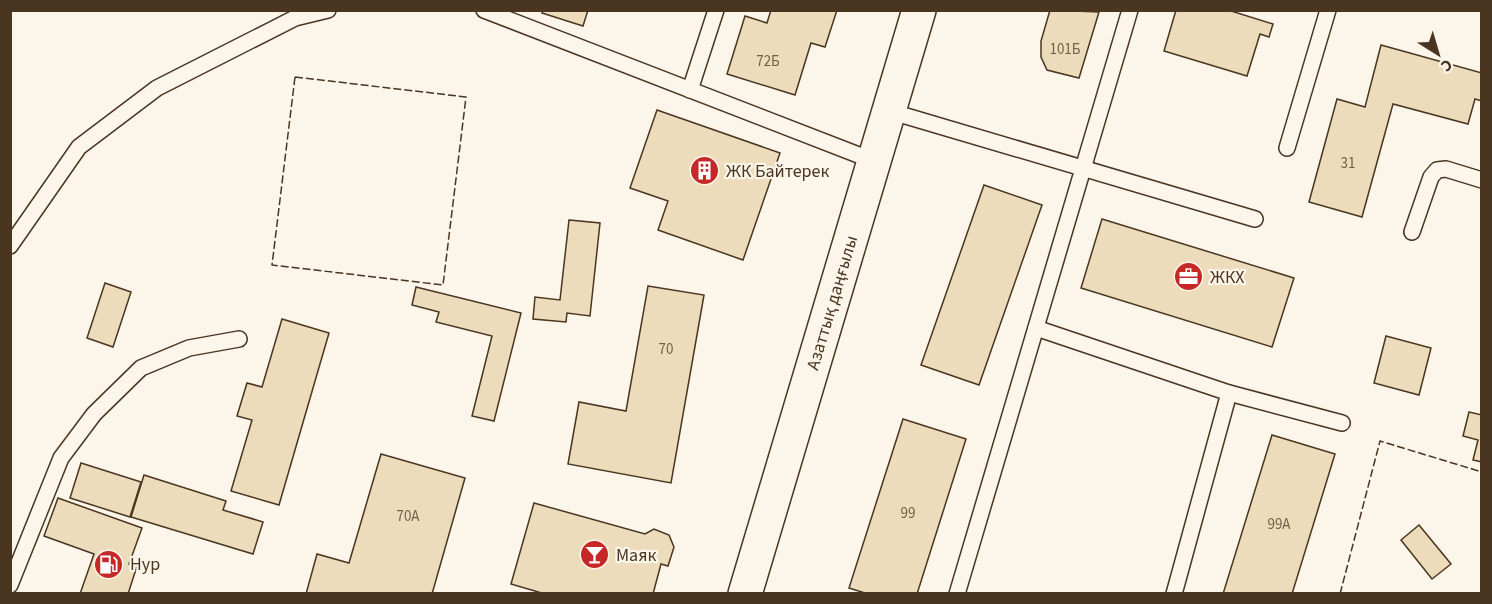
<svg xmlns="http://www.w3.org/2000/svg" width="1492" height="604" font-family="'Source Sans 3',sans-serif">
<style>
.building{fill:#ecdcbc;stroke:#4a3520;stroke-width:1.5}
.lines{fill:none;stroke-linecap:round;stroke-linejoin:round}
.lane-casing{stroke:#4a3520;stroke-width:18}
.primary-casing{stroke:#4a3520;stroke-width:36}
.lane{stroke:#fbf6e9;stroke-width:15}
.primary{stroke:#fbf6e9;stroke-width:33}
.fence{stroke:#4a3520;stroke-width:1.5;stroke-dasharray:8 3;stroke-linecap:butt}
.labels{text-anchor:middle;stroke-width:4.5;stroke-linejoin:round;paint-order:stroke}
.number-label{font-size:15px;fill:#725f47}
.poi-label{font-size:18px;fill:#4a3520;stroke:#fbf6e9;text-anchor:start}
.street-label{font-size:18px;fill:#4a3520;stroke:#fbf6e9}
</style>
<rect width="100%" height="100%" fill="#fbf6e9"/>
<g class="building">
<polygon points="543,10 588,10 583,26 542,13"/>
<polygon points="771,10 837,10 825,47 811,43 795,95 727,74 745,16 767,23"/>
<polygon points="1050,10 1099,12 1079,78 1047,70 1041,57 1041,41"/>
<polygon points="1176,10 1228,10 1273,24 1269,37 1260,34 1247,76 1164,51"/>
<polygon points="1381,45 1482,73 1482,101 1475,99 1468,124 1393,104 1362,217 1309,202 1337,99 1365,107"/>
<polygon points="657,110 780,153 743,260 658,230 668,201 630,188"/>
<polygon points="984,185 1042,205 979,385 921,365"/>
<polygon points="1102,219 1294,278 1272,347 1081,288"/>
<polygon points="569,220 600,223 590,316 567,313 566,322 533,319 535,297 560,300"/>
<polygon points="105,283 131,292 113,347 87,338"/>
<polygon points="648,286 704,295 671,483 568,464 579,402 626,411"/>
<polygon points="416,287 521,313 494,421 472,416 492,336 436,322 439,312 412,305"/>
<polygon points="282,319 329,333 279,505 231,491 252,420 237,416 247,383 262,387"/>
<polygon points="1386,336 1431,348 1419,395 1374,383"/>
<polygon points="1469,412 1482,415 1482,462 1473,460 1478,440 1463,436"/>
<polygon points="903,419 966,439 917,594 868,594 849,588"/>
<polygon points="1272,435 1335,454 1292,594 1223,594"/>
<polygon points="381,454 465,478 432,594 306,594 317,554 349,563"/>
<polygon points="81,463 141,482 130,517 70,498"/>
<polygon points="144,475 226,501 223,510 263,522 253,554 131,517"/>
<polygon points="58,498 142,528 129,564 137,566 128,594 80,594 94,554 44,536"/>
<polygon points="534,503 645,534 654,529 669,535 674,547 668,566 661,564 653,594 545,594 511,584"/>
<polygon points="1419,525 1451,564 1432,579 1401,540"/>
</g>
<g class="lines">
<defs>
<g id="lane">
<polyline points="484,10 874,161"/>
<polyline points="690,90 716,10"/>
<polyline points="889,111 1255,219"/>
<polyline points="1287,148 1328,10"/>
<polyline points="1412,232 1431,177 1437,170 1446,169 1482,180"/>
<polyline points="10,246 79,147 157,88 295,18 328,10"/>
<polyline points="1036,328 1229,393 1174,594"/>
<polyline points="1229,393 1342,423"/>
<polyline points="10,585 61,458 94,414 141,368 189,348 239,339"/>
<polyline points="957,594 1130,10"/>
</g>
<g id="primary">
<path id="s1" d="M745,594l174,-584"/>
</g>
</defs>
<use href="#lane" class="lane-casing"/>
<use href="#primary" class="primary-casing"/>
<use href="#lane" class="lane"/>
<use href="#primary" class="primary"/>
<g class="fence">
<polygon points="295,77 466,97 443,285 272,265"/>
<polyline points="1340,594 1380,441 1482,472"/>
</g>
</g>
<defs>
<symbol id="building-disc" viewBox="-11 -11 22 22"><circle r="9.5" fill="#c62828" stroke="#fbf6e9"/><path d="M-4-6H4V6H1V3H-1V6H-4ZM-2.5-4.3h1.7v1.8h-1.7ZM.8-4.3h1.7v1.8H.8ZM-2.5-1h1.7V.8h-1.7ZM.8-1h1.7V.8H.8Z" fill="#fff"/></symbol>
<symbol id="office-disc" viewBox="-11 -11 22 22"><circle r="9.5" fill="#c62828" stroke="#fbf6e9"/><path d="M-6-3h4V-5.5h4V-3h4V5H-6ZM-1-4.5V-3h2v-1.5ZM-6 0V1H6V0Z" fill="#fff"/></symbol>
<symbol id="bar-disc" viewBox="-11 -11 22 22"><circle r="9.5" fill="#c62828" stroke="#fbf6e9"/><path d="M-6-5H6L.8 .8V4.5H3.5V6h-7V4.5H-.8V.8Z" fill="#fff"/></symbol>
<symbol id="fuel-disc" viewBox="-11 -11 22 22"><circle r="9.5" fill="#c62828" stroke="#fbf6e9"/><path d="M-5.5-6h7V0h2V4h1.3V-2.5L3-4.5l.8-.8L6-3V5H2.5V1h-1V6h-7ZM-4.2-4.7v3.2H.2V-4.7Z" fill="#fff"/></symbol>
</defs>
<g fill-rule="evenodd">
<use href="#building-disc" x="688" y="154" width="33" height="33"/>
<use href="#office-disc" x="1172" y="260" width="33" height="33"/>
<use href="#bar-disc" x="578" y="538" width="33" height="33"/>
<use href="#fuel-disc" x="92" y="548" width="33" height="33"/>
</g>
<g class="labels">
<g class="number-label">
<text x="1065" y="54">101Б</text>
<text x="768" y="66">72Б</text>
<text x="1348" y="168">31</text>
<text x="666" y="354">70</text>
<text x="908" y="518">99</text>
<text x="408" y="521">70А</text>
<text x="1279" y="529">99А</text>
</g>
<g class="poi-label">
<text x="726" y="177">ЖК Байтерек</text>
<text x="1210" y="283">ЖКХ</text>
<text x="616" y="561">Маяк</text>
<text x="130" y="570">Нур</text>
</g>
<g class="street-label">
<text dy="6" stroke="none"><textPath href="#s1" startOffset="304">Азаттық даңғылы</textPath></text>
</g>
</g>
<rect width="1492" height="604" fill="none" stroke="#4a3520" stroke-width="24"/>
<g transform="translate(1438 54) rotate(143)" stroke="#fbf6e9" stroke-width="4.5" paint-order="stroke">
<path d="M0-4.5L10 22L0 15L-10 22Z" fill="#4a3520"/>
<text y="-9" font-size="16" font-weight="bold" text-anchor="middle" fill="#4a3520">С</text>
</g>
</svg>
